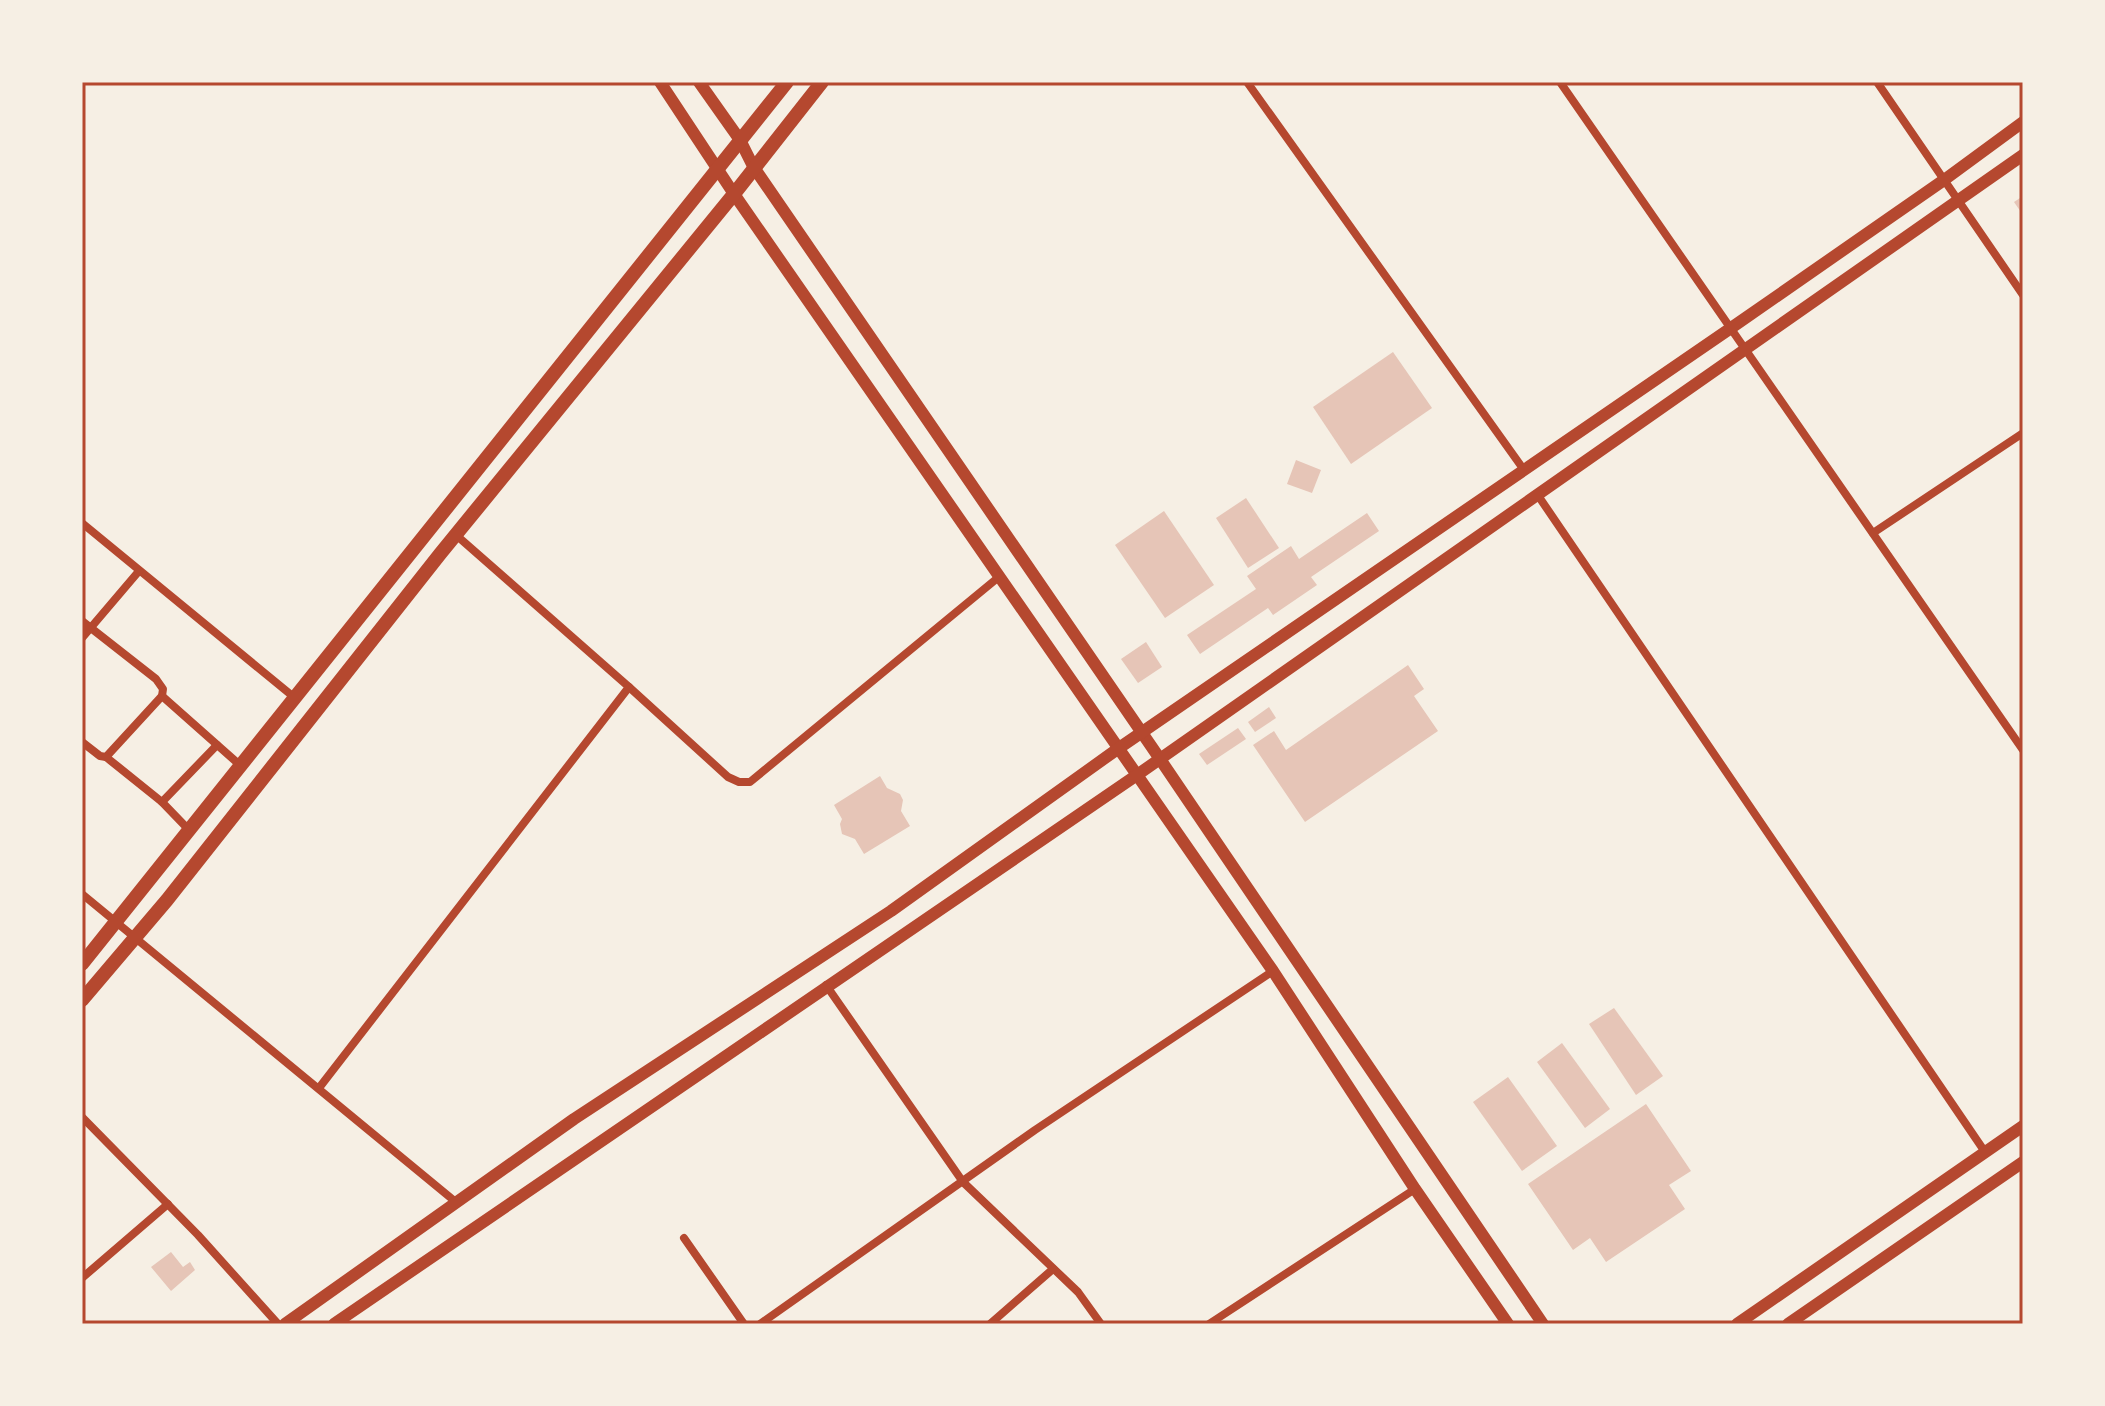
<svg xmlns="http://www.w3.org/2000/svg" width="2105" height="1406" font-family="Karla,sans-serif">
<style>
.building{fill:#e6c5b7}
.lines{fill:none;stroke-linecap:round;stroke-linejoin:round}
.minor{stroke:#b5482f;stroke-width:8}
.tertiary{stroke:#b5482f;stroke-width:12}
.secondary{stroke:#b5482f;stroke-width:14}
.neatline{fill:none;stroke:#b5482f;stroke-width:3}
</style>
<rect width="100%" height="100%" fill="#f6efe4"/>
<g class="building">
<polygon points="2023,196 2023,215 2014,202"/>
<polygon points="1393,352 1432,408 1351,464 1313,407"/>
<polygon points="1296,460 1321,470 1312,493 1287,484"/>
<polygon points="1246,498 1279,548 1248,568 1216,518"/>
<polygon points="1164,511 1214,585 1165,618 1115,545"/>
<polygon points="1367,513 1379,531 1311,577 1317,585 1273,615 1268,608 1200,654 1187,635 1256,589 1247,576 1291,546 1299,559"/>
<polygon points="1146,642 1162,667 1138,683 1121,659"/>
<polygon points="1408,665 1424,689 1414,696 1438,731 1305,822 1253,745 1274,731 1286,750"/>
<polygon points="1269,707 1276,718 1255,732 1248,722"/>
<polygon points="1238,728 1246,739 1207,765 1199,754"/>
<polygon points="880,776 887,788 900,794 903,800 901,811 910,826 864,854 855,839 842,834 840,824 842,819 834,805"/>
<polygon points="1614,1008 1663,1076 1636,1095 1589,1024"/>
<polygon points="1562,1043 1610,1109 1585,1128 1537,1062"/>
<polygon points="1508,1077 1557,1146 1522,1171 1473,1102"/>
<polygon points="1646,1104 1691,1171 1669,1185 1685,1209 1606,1262 1590,1238 1573,1250 1528,1184"/>
<polygon points="171,1252 183,1267 190,1262 195,1270 171,1291 151,1267"/>
</g>
<g class="lines">
<g class="minor">
<polyline points="1247,82 1524,470"/>
<polyline points="1560,82 2023,750"/>
<polyline points="1877,82 2023,295"/>
<polyline points="1537,494 1985,1152"/>
<polyline points="82,523 295,698"/>
<polyline points="1873,533 2023,433"/>
<polyline points="82,621 156,679 163,689 162,696 106,757 100,756 82,742"/>
<polyline points="82,638 139,571"/>
<polyline points="629,687 728,777 739,782 750,782 1000,576"/>
<polyline points="162,696 241,766"/>
<polyline points="106,757 162,802"/>
<polyline points="189,830 162,802 217,745"/>
<polyline points="82,894 457,1203"/>
<polyline points="826,985 963,1182 1078,1292 1101,1324"/>
<polyline points="319,1088 629,687 456,535"/>
<polyline points="82,1117 198,1235 278,1324"/>
<polyline points="684,1238 744,1324"/>
<polyline points="82,1278 168,1204"/>
<polyline points="760,1324 1035,1130 1273,971"/>
<polyline points="990,1324 1053,1269"/>
<polyline points="1209,1324 1415,1189"/>
</g>
<g class="tertiary">
<polyline points="660,82 734,194 1273,971 1415,1189 1508,1324"/>
<polyline points="699,82 740,140 753,166 1160,759 1543,1324"/>
<polyline points="285,1324 574,1119 891,911 1119,748 1731,328 1944,180 2023,122"/>
<polyline points="334,1324 1137,775 2023,155"/>
<polyline points="1737,1324 2023,1126"/>
<polyline points="1788,1324 2023,1162"/>
</g>
<g class="secondary">
<polyline points="82,964 787,82"/>
<polyline points="82,1000 167,900 440,554 734,194 822,82"/>
</g>
</g>
<rect width="2105" height="1406" fill="none" stroke="#f6efe4" stroke-width="168"/>
<rect x="84" y="84" width="1937" height="1238" class="neatline"/>
</svg>
